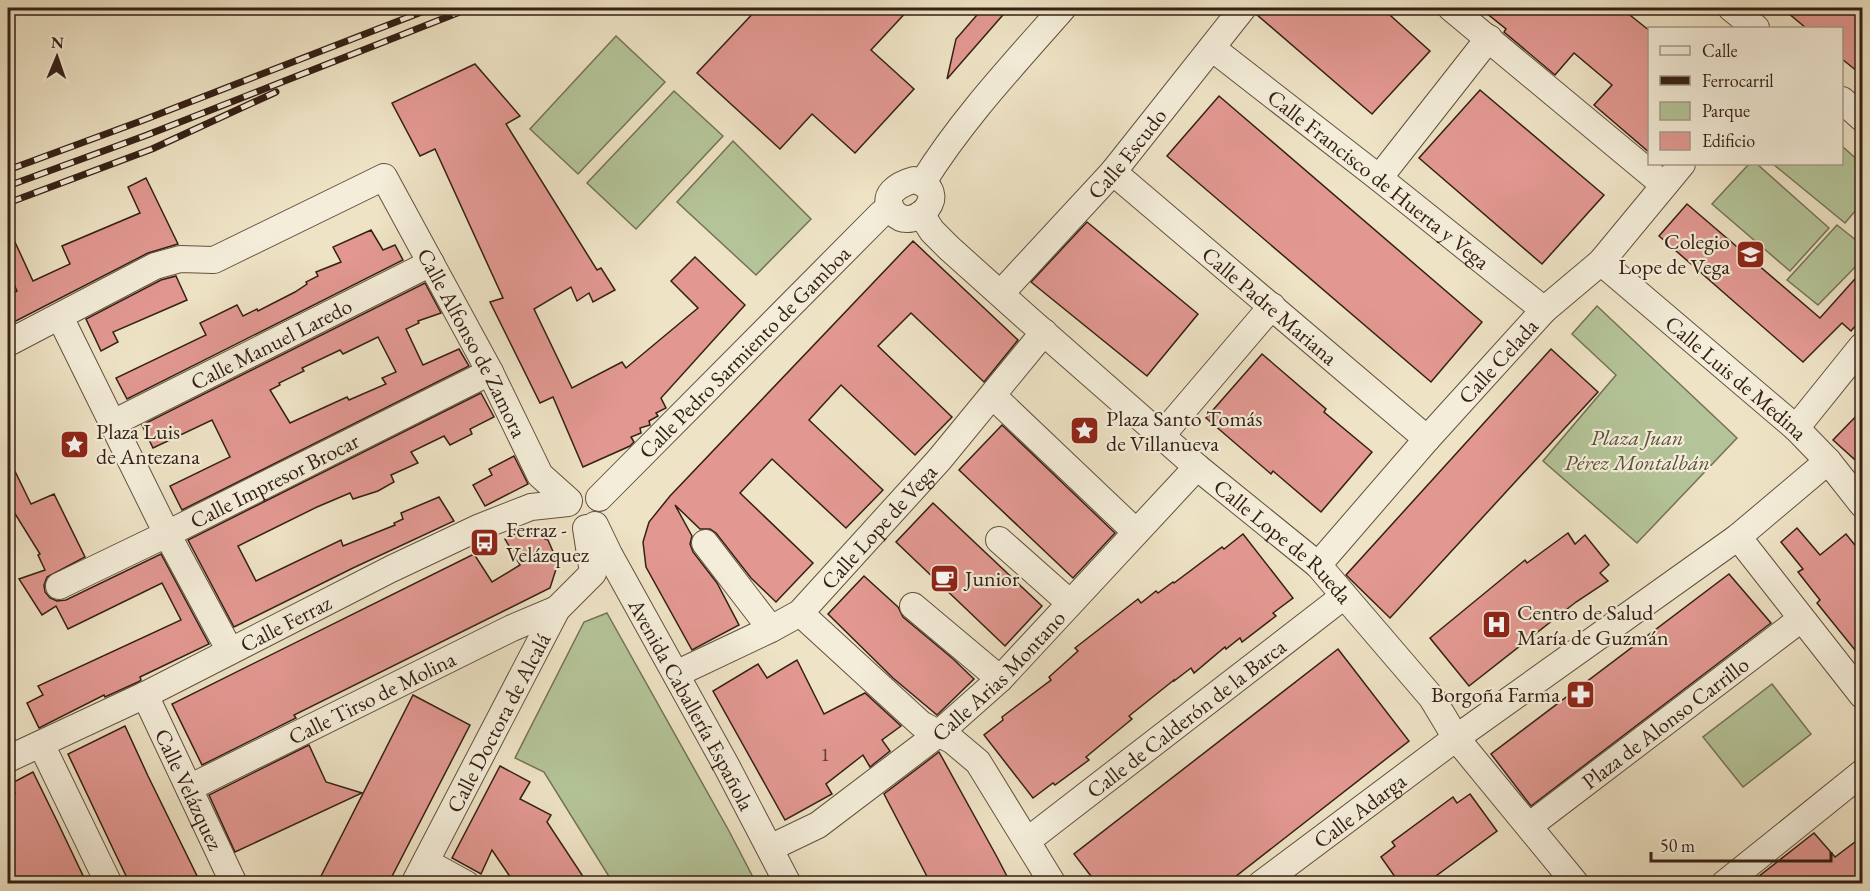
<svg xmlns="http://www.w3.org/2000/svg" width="1870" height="891" font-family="'EB Garamond',serif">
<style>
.green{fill:#b4c498;stroke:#747257;stroke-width:1.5}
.building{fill:#e29891;stroke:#352016;stroke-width:1.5;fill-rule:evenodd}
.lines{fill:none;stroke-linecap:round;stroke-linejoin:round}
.minor-casing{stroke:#635142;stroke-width:28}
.minor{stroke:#f4edd9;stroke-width:26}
.rail-casing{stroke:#352016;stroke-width:7}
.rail{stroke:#f4edd9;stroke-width:4.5;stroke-dasharray:14;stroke-linecap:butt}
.labels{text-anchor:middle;stroke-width:4.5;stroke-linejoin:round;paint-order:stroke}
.number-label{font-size:20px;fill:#603e35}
.street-label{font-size:22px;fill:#352016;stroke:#f4edd9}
.poi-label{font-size:22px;fill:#352016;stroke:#f4edd9;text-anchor:start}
.park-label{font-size:22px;font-style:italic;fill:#5b513d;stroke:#f4edd9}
</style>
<rect width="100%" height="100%" fill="#eee3c5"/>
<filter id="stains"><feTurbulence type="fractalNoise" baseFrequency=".00333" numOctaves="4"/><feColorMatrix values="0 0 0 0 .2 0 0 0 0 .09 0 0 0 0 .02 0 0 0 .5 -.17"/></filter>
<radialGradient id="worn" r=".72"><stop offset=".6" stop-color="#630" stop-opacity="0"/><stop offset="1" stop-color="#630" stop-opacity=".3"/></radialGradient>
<g class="green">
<polygon points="616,36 665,82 578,174 530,129"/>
<polygon points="674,91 723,136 636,229 587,183"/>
<polygon points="733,141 811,219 756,275 677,202"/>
<polygon points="1842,146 1862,164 1862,203 1845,223 1773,164 1842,164"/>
<polygon points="1749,164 1757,164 1829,228 1790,271 1712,204"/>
<polygon points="1837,225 1862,245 1862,260 1818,305 1787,280"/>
<polygon points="1597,306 1737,438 1637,543 1543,461 1616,375 1572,334"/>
<polygon points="607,613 729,831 756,883 613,883 544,772 515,758 584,622"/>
<polygon points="1772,684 1811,734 1743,787 1703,737"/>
</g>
<g class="building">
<polygon points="758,8 910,8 871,50 914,89 855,153 812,114 780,149 697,73"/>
<polygon points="983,8 1009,8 947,79 956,39"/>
<polygon points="1258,8 1382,8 1430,51 1372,114 1256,14"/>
<polygon points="1480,8 1621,8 1650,31 1650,153 1594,105 1612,85 1574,53 1555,75 1504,32 1506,29"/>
<polygon points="1782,8 1863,8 1863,76 1842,59 1842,28 1806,28"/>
<polygon points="475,64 520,116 506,124 597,270 601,268 615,290 593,302 589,293 577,301 571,287 534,309 572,388 622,362 626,368 698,308 671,281 695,257 745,305 661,398 666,408 656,413 658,416 649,421 650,425 640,428 641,433 631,437 634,442 630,446 583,467 553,397 540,403 490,302 503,298 435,149 420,156 392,103"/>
<polygon points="1480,90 1604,195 1542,264 1419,158"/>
<polygon points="1219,96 1482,322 1431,382 1167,156"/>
<polygon points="146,178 178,244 148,253 8,325 8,295 17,291 8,271 8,227 33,281 70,264 62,246 140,213 128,187"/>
<polygon points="1687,204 1820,318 1863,270 1863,317 1851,331 1842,323 1803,362 1659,236"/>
<polygon points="1087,222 1198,314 1147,376 1031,282"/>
<polygon points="371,230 383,250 395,245 403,260 127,399 116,378 206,335 200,323 237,305 243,316 257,309 258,311 295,292 307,284 306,282 318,276 316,272 341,262 333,247"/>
<polygon points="913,241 1018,340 984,382 911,313 878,346 952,417 915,455 841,385 809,420 883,490 846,528 772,459 740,493 813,563 776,602 751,578 716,533 710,529 700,529 675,505 692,536 690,544 693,552 717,583 739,625 692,650 646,567 643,542 649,522 670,496"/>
<polygon points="176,276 187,300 113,332 118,342 101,351 86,319 161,280"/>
<path d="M425,283l16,30 -23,8 1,2 -13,6 17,36 36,-16 10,17 -287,144 -12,-24 60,-29 -18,-37 -59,28 -11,-23zM378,337l18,35 -14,6 4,6 -37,16 -2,-3 -57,26 -20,-33 10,-5 -1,-2 25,-12 -2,-3 38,-18 3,4z"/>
<polygon points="1551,349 1598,392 1390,618 1346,575"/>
<polygon points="1262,354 1326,409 1324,412 1372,452 1321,512 1273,471 1271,474 1206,418"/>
<polygon points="481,393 494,417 470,429 472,434 450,445 444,436 411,452 418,463 391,475 394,482 378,491 353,499 350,493 317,507 238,546 256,581 341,540 343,546 395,525 394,523 403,519 401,513 439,497 454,521 353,568 234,627 188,540"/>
<polygon points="1863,409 1863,467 1833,440"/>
<polygon points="1002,425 1115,533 1073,578 959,470"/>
<polygon points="514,456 528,484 485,506 473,485 492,475 489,469"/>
<polygon points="8,457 31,504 54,494 85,557 47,577 44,585 45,592 50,598 57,601 66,600 161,554 209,644 140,677 141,680 138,682 105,697 104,695 39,728 27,703 43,695 38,686 181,620 162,583 68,629 56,606 42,615 19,579 45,570 38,555 40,554 14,512 8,515"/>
<polygon points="933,503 1042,606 1005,646 896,542"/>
<polygon points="1797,528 1820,555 1846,534 1863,555 1863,660 1817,603 1820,600 1798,572 1803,569 1781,542"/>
<polygon points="523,530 548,540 558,563 550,588 294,715 296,718 202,765 172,704 474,554 492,582 520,565 505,539"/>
<polygon points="1568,533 1575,544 1585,535 1609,565 1600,573 1608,581 1576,602 1469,686 1430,638 1525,560 1527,563"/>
<polygon points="1243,534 1293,598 1273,613 1276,616 1242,642 1240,638 1226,649 1225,647 1194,673 1191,668 1174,681 1174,680 1129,716 1132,719 1086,757 1089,760 1055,785 1053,783 1033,798 984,735 1003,720 1002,717 1051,680 1049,677 1078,651 1075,648 1138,599 1141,603 1156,591 1158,593 1173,582 1174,583 1222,547 1224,549"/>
<polygon points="1729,574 1771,623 1531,806 1491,754"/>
<polygon points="864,576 898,607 903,617 952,658 974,679 937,715 893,678 828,614"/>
<polygon points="1338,649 1409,741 1226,884 1097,884 1074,854"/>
<polygon points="797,660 824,714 865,693 901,726 882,740 890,751 870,767 863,755 826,784 832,794 785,820 713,691 758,664 767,678"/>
<polygon points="413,695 470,725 388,884 317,884"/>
<polygon points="125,726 148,776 201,884 130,884 115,853 68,754"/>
<polygon points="309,745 326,782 362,793 235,852 209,795"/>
<polygon points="939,752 997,857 1011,884 931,884 884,794"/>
<polygon points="500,766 530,782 520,799 551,815 547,822 588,884 515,884 492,850 481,874 452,858"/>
<polygon points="33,772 57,821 87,884 17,884 8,864 8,796 15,793 10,784"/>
<polygon points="1470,794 1497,831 1425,884 1400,884 1381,857 1395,846 1392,842 1453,797 1457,803"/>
<polygon points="1814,833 1835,857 1863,836 1863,884 1749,884"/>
</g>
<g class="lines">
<defs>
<g id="minor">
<polyline points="1451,8 1664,185"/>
<polyline points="1731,8 1756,28"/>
<path id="s1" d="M1212,48l167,130 165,132"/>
<polyline points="1842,100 1862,118"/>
<path id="s2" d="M1113,172l314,267"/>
<polyline points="1379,178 1489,38"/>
<path d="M914,180c40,10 1,55 -20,33 -16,-17 5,-29 20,-33z"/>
<path d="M923,182c39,-63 91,-118 140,-174"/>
<path id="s3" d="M921,214l11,17 17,17 77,69 171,150 121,98 114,133 24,40 120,146"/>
<path id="s4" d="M1601,262l195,166 32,33 34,43"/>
<path id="s5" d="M1001,293l112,-121 130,-164"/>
<polyline points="60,317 167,534 230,651"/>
<path id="s6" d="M8,343l147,-77 25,-7 34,1 170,-83 106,195 50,103 29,26"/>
<polyline points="993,396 1136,532"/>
<path id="s7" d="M113,423l318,-160"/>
<polyline points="1796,428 1862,346"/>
<polyline points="1162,435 1272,306"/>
<path id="s8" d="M599,498l282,-284 10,-6"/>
<path id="s9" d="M595,525l14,29 117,211 62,119"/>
<polyline points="1738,537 1862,695"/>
<polyline points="999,540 1070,603"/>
<polyline points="705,543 771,629"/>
<path id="s10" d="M1318,565l109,-126 117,-129 57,-48 81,-98"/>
<path id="s11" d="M59,586l108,-52 323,-162"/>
<polyline points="913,606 1000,679"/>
<polyline points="800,613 921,724 953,741 978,762 1053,884"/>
<path id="s12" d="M676,674l95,-45 29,-16 139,-153 105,-128"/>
<path id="s13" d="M145,695l89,189"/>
<polyline points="41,744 109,884"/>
<path id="s14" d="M8,759l137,-64 246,-126 89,-42 51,-20 37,-4"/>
<path id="s15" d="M189,788l323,-160 45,-19"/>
<path id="s16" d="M1529,826l272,-207"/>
<path id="s17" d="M1027,841l317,-245"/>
<path id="s18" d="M770,848l48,-23 120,-91 62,-55 197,-212"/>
<polyline points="426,862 466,884"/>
<path id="s19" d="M414,884l143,-275 36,-36 -7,-45"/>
<path id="s20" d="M1261,884l195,-146 282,-201 90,-76"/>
<polyline points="1724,884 1862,773"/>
</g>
</defs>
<use href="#minor" class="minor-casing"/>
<use href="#minor" class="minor"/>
<defs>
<g id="rail">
<polyline points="8,170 141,121 432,8"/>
<polyline points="8,186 147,135 470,8"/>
<polyline points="8,203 152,149 276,92"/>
</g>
</defs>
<use href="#rail" class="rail-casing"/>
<use href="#rail" class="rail"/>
</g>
<defs>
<symbol id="school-square" viewBox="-11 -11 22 22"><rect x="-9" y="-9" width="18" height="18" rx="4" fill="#8f2418" stroke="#f4edd9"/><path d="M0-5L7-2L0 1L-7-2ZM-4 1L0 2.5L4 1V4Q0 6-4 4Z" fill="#fff"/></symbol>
<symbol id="sight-square" viewBox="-11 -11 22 22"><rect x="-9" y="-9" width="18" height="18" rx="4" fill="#8f2418" stroke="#f4edd9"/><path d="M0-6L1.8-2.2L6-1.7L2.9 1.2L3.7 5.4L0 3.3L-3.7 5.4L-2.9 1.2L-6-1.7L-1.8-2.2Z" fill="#fff"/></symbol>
<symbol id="bus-square" viewBox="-11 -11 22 22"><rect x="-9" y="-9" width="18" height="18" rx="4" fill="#8f2418" stroke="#f4edd9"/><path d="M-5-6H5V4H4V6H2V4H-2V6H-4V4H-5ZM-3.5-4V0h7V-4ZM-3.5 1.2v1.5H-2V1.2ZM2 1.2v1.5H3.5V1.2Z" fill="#fff"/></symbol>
<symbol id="cafe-square" viewBox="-11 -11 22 22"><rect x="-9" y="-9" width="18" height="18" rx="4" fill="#8f2418" stroke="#f4edd9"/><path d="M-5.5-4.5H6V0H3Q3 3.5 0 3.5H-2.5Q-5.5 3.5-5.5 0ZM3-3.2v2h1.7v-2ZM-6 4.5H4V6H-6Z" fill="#fff"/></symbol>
<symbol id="hospital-square" viewBox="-11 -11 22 22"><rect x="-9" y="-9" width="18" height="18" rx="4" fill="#8f2418" stroke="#f4edd9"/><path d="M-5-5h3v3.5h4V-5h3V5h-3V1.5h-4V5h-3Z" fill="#fff"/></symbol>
<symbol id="pharmacy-square" viewBox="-11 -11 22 22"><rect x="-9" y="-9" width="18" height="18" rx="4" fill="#8f2418" stroke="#f4edd9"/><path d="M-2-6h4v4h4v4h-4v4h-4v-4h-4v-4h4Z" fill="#fff"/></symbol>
</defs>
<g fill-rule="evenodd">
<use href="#school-square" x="1734" y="238" width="33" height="33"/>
<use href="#sight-square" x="1068" y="414" width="33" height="33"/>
<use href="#sight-square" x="58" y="428" width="33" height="33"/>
<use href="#bus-square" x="468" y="526" width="33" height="33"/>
<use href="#cafe-square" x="928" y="562" width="33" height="33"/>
<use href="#hospital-square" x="1480" y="608" width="33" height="33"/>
<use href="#pharmacy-square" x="1564" y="678" width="33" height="33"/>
</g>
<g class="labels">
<g class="number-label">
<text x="825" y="761">1</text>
</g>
<g class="street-label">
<text dy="8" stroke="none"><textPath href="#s5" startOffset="188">Calle Escudo</textPath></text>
<text dy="8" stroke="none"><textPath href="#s1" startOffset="212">Calle Francisco de Huerta y Vega</textPath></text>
<text dy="8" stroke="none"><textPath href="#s2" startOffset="206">Calle Padre Mariana</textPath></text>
<text dy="8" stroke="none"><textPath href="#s7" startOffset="177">Calle Manuel Laredo</textPath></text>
<text dy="8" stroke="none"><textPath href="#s6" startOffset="603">Calle Alfonso de Zamora</textPath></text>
<text dy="8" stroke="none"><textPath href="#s8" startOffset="206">Calle Pedro Sarmiento de Gamboa</textPath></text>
<text dy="8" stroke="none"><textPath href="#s10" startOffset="272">Calle Celada</textPath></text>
<text dy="8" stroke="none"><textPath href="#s4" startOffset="178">Calle Luis de Medina</textPath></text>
<text dy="8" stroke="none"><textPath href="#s11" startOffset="240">Calle Impresor Brocar</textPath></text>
<text dy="8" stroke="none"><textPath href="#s12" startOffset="255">Calle Lope de Vega</textPath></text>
<text dy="8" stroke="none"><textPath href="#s3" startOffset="489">Calle Lope de Rueda</textPath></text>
<text dy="8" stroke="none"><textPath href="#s14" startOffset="309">Calle Ferraz</textPath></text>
<text dy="8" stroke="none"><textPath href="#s18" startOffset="288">Calle Arias Montano</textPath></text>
<text dy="8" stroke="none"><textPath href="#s15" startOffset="204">Calle Tirso de Molina</textPath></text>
<text dy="8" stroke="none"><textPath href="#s9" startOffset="204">Avenida Caballería Española</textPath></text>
<text dy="8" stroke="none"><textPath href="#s17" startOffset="201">Calle de Calderón de la Barca</textPath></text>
<text dy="8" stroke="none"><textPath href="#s16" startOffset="171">Plaza de Alonso Carrillo</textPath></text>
<text dy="8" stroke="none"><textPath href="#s19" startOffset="182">Calle Doctora de Alcalá</textPath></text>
<text dy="8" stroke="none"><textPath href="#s13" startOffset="104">Calle Velázquez</textPath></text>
<text dy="8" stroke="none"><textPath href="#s20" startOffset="123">Calle Adarga</textPath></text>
</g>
<g class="poi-label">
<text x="1730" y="249" text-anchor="end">Colegio<tspan x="1730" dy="25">Lope de Vega</tspan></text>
<text x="1106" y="426">Plaza Santo Tomás<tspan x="1106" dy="25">de Villanueva</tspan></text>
<text x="96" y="439">Plaza Luis<tspan x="96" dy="25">de Antezana</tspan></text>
<text x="506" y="537">Ferraz -<tspan x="506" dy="25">Velázquez</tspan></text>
<text x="965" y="586">Junior</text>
<text x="1517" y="620">Centro de Salud<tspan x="1517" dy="25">María de Guzmán</tspan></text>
<text x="1560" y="702" text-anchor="end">Borgoña Farma</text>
</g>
<g class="park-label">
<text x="1637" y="445">Plaza Juan<tspan x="1637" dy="25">Pérez Montalbán</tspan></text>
</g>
</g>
<rect width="1870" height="891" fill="none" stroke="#eee3c5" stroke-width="30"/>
<rect x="9" y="9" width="1852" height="873" fill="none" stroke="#352016" stroke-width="3"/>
<rect x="15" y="15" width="1840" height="861" fill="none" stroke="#352016" stroke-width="1.5"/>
<rect x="1648" y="27" width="195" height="138" fill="#f4edd9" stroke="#a89b8b" stroke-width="1.5"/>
<rect x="1660" y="46" width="30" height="9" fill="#f4edd9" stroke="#a89b8b" stroke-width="1.5"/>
<text x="1702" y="57" font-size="18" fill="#352016">Calle</text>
<rect x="1660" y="76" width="30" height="9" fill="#352016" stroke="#a89b8b" stroke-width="1.5"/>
<text x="1702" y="87" font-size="18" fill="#352016">Ferrocarril</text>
<rect x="1660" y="102" width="30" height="18" fill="#b4c498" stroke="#a89b8b" stroke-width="1.5"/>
<text x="1702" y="117" font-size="18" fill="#352016">Parque</text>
<rect x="1660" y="132" width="30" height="18" fill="#e29891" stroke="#a89b8b" stroke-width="1.5"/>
<text x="1702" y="147" font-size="18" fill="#352016">Edificio</text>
<g transform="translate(57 57) rotate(2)" stroke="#f4edd9" stroke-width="4.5" paint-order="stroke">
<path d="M0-4.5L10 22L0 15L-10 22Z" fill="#352016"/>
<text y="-9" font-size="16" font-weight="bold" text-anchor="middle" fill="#352016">N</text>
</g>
<path d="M1651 852v9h180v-9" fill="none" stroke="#352016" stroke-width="3"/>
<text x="1660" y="852" font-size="18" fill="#352016" stroke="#f4edd9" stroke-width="4.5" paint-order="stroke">50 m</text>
<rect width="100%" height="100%" filter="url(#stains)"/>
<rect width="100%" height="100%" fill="url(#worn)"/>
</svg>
